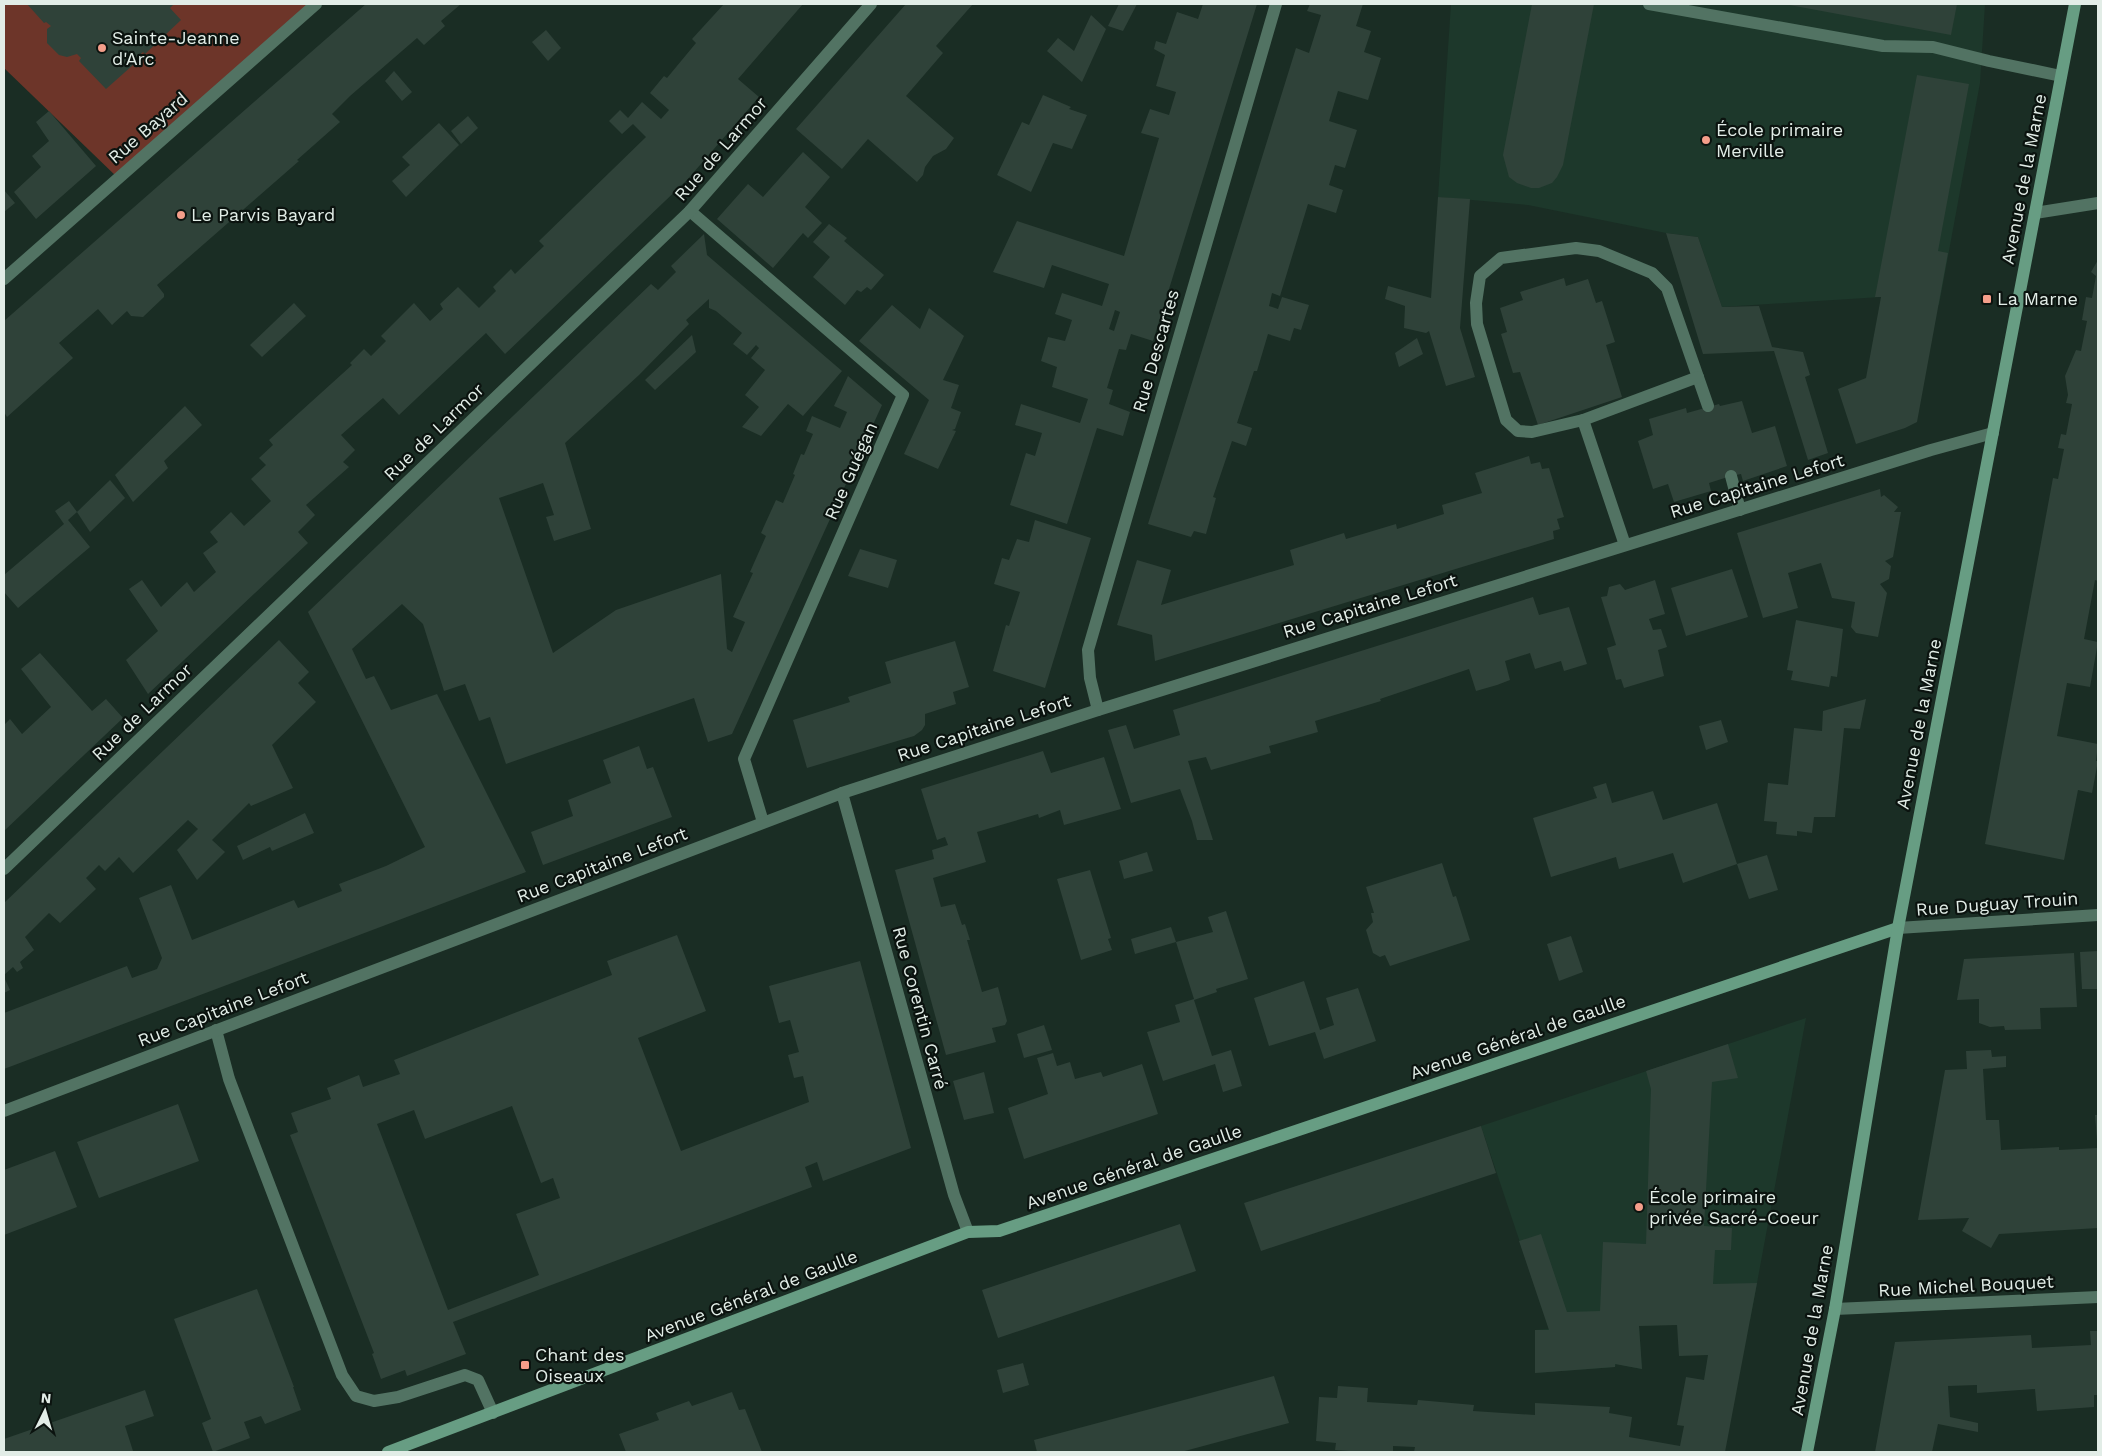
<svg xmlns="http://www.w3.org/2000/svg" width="2102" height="1456" font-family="'Work Sans',sans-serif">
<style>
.built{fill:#1d382b}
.green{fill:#6d3529}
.building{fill:#2f4239;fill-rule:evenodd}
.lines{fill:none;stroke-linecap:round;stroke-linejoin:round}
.lane{stroke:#527363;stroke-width:12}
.street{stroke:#527363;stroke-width:12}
.secondary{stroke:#679d83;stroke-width:12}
.poi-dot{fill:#f49e8a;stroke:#0b130f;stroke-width:2}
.labels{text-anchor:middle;stroke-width:4.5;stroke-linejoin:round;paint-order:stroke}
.poi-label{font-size:18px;fill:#e2ede7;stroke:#0b130f;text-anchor:start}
.street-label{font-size:18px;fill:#e2ede7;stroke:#0b130f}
</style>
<rect width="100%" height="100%" fill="#1a2d24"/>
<g class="built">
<polygon points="1451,4 1985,4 1980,83 1939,305 1881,297 1722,307 1698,237 1666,233 1528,205 1438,197"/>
<polygon points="1806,1018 1750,1321 1639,1326 1642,1369 1616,1364 1615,1367 1535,1373 1535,1330 1549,1329 1481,1126"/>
</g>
<polygon class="green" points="4,4 316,4 118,178 4,68"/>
<g class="building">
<polygon points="27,4 174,4 170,8 181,20 145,54 143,52 132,62 133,65 106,89 79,61 81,58 77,54 67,57 59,55 47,43 47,29 51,26 46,22 44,23"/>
<polygon points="366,4 461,4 441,21 445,26 424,45 417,38 350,96 332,114 340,122 297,160 299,161 157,285 164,294 164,297 143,317 131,316 127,311 112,325 98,309 59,343 73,358 7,417 4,412 4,321"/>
<polygon points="724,4 803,4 738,79 759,97 687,180 505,354 486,333 399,415 383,398 341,435 355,450 343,462 349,467 306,505 315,515 298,532 308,543 148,694 126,660 158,631 129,589 142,580 161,607 187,582 194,592 216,572 203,553 218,542 210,532 231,512 244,526 271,501 251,479 266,465 259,458 273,445 269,440 352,365 350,363 364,349 371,356 386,341 381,336 414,303 430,321 443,309 440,304 458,287 479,308 496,291 493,287 511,269 515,274 544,246 539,241 646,137 633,124 622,134 609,121 620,110 628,118 642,102 661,119 669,110 650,93 664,76 667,78 696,43 692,39"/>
<polygon points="906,4 973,4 936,46 943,53 906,96 954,138 946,149 933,156 925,167 923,175 917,182 868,139 842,169 796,129"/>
<polygon points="1119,4 1137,4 1123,31 1108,26"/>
<path d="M1203,4h54l-104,337 -22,-7 -5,16 -7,-1 -12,39 6,2 -4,14 21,8 -7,24 -26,-8 -30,96 -57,-19 16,-52 9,3 7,-23 -27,-8 6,-21 59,19 8,-24 -36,-12 5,-20 -16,-6 7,-24 17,4 7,-21 -17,-6 7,-21 40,13 7,-22 -57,-19 -8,23 -51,-16 24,-51 107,35 35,-118 -18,-5 9,-24 19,6 7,-23 -20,-6 9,-31 -11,-6 2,-8 10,3 11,-32 21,7zM1115,310l5,2 -6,19 -5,-2z"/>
<polygon points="1310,4 1363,4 1356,26 1371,31 1364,52 1381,58 1368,100 1338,91 1329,121 1357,130 1345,168 1335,165 1329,185 1343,190 1336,213 1308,204 1280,296 1272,293 1269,306 1278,309 1282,297 1309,305 1301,330 1294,328 1290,341 1268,334 1257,371 1254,371 1237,423 1252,428 1246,446 1232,441 1213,497 1216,498 1206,534 1194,531 1191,537 1148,524 1296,48 1309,53 1321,15 1307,11"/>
<polygon points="1532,4 1594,4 1563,165 1557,177 1552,183 1539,188 1531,188 1517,183 1509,177 1503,155"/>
<polygon points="1784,4 1957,4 1951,35"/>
<polygon points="1091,15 1106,29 1082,82 1047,51 1058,38 1074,51"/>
<polygon points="546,30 561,48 548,61 532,42"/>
<polygon points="394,71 412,92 402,101 385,81"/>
<polygon points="1917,75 1969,84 1938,251 1948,253 1917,422 1905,428 1856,444 1838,389 1866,378 1881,297 1875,297"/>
<polygon points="1043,95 1071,107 1069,109 1087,115 1072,149 1053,143 1031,192 997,175 1022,122 1029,125"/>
<polygon points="49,111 96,166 36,219 14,192 41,167 32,156 49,141 36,122"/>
<polygon points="468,116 478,128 461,144 451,131"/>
<polygon points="439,123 459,145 406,197 392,181 410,165 402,157"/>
<polygon points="803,152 830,177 805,207 822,223 808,238 803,233 773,268 717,219 748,184 763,197"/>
<polygon points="4,190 15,203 4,212"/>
<polygon points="1438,197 1470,199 1460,328 1475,377 1446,386 1429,331 1426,333 1404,328 1405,306 1385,299 1388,286 1431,298"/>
<polygon points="829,224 847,238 844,241 884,275 871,290 867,287 861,292 857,290 845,305 813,277 830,257 813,242"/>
<polygon points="1666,233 1698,237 1722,307 1759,306 1772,347 1803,352 1810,375 1805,377 1828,453 1808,460 1774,351 1703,354"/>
<polygon points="704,234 707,255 842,371 803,416 788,404 761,436 742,427 759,407 745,395 765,370 751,358 759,348 756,345 747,355 733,344 742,333 716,311 709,308 709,299 686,320 689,324 639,375 565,443 591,529 554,541 546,517 554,515 543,483 499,498 553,653 616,610 721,574 727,649 732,652 745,622 733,617 753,573 750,572 766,536 761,533 776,500 783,503 795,475 793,474 801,454 804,455 813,434 806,431 812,416 840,428 847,412 834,406 848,376 882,405 732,734 708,742 694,698 506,764 490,717 479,721 465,684 444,691 423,624 402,604 352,649 366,679 374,676 391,710 437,694 526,872 4,1069 4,1013 127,966 132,978 157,969 162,958 139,898 171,885 192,940 294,900 298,908 342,891 339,884 386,866 425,847 308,612 651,284 658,290 676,272 671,266"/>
<polygon points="2098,260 2098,581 2095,580 2084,639 2098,642 2090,687 2067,683 2057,736 2098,744 2096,761 2098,761 2092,793 2078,790 2064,860 1985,844 2053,478 2058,479 2064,449 2058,448 2061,434 2066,435 2072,404 2066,403 2068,395 2065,376 2076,350 2081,351 2087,321 2082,320 2086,297 2092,298 2096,276 2091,272"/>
<polygon points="1564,278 1566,286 1588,279 1596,303 1602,301 1615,342 1606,345 1622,397 1538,425 1520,372 1513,373 1501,334 1507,332 1500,308 1523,300 1520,292"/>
<polygon points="294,303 306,316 262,357 250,345"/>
<polygon points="892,305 920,329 929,308 964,336 943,380 959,385 951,408 961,412 955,429 952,430 956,431 938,469 904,454 929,400 859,341"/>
<polygon points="692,335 696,352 655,390 645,380"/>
<polygon points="1417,338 1423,354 1399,367 1395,353"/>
<polygon points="1742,401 1752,433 1775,426 1787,466 1743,481 1741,474 1731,476 1709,483 1711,491 1674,502 1668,484 1653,489 1638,441 1653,435 1649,419 1686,408 1687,413 1719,404 1720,406"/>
<polygon points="185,406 202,425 164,461 168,468 133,502 115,475"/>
<polygon points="1529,456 1531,464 1540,462 1542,469 1549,468 1564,517 1557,519 1560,529 1553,531 1554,539 1155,661 1152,635 1117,625 1137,560 1171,570 1161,605 1294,565 1290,550 1344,533 1346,539 1396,524 1397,529 1444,514 1442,505 1482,493 1475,473"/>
<polygon points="110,480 125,498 90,532 77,512"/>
<polygon points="1880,489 1881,497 1884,495 1898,507 1894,512 1901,512 1893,557 1885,561 1891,566 1889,579 1880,584 1887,593 1878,637 1856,633 1851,627 1855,602 1832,598 1821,563 1788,573 1798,608 1763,618 1737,533"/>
<polygon points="69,501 77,512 68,520 90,547 18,608 4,592 4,575 64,524 55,511"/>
<polygon points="1035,520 1091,538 1045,688 993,671 1006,625 1009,626 1020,592 994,584 1002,558 1009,560 1017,539 1029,542"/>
<polygon points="860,549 897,560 888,588 848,576"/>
<polygon points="1732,569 1748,617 1686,636 1671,588"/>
<polygon points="1655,580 1665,614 1649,619 1653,630 1661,629 1667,647 1658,650 1664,676 1624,688 1621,679 1616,680 1607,648 1616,645 1601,597 1607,596 1609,587 1620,584 1625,590"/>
<polygon points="1533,597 1539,615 1569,607 1587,664 1564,671 1561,661 1535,669 1530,653 1505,661 1510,680 1497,685 1476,691 1469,669 1380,699 1381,701 1315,721 1318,732 1269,746 1271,753 1211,770 1206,757 1188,761 1213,840 1197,840 1192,821 1180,789 1131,803 1108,730 1126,725 1134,749 1180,735 1173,710"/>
<polygon points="1796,620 1843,629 1837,677 1831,676 1829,687 1791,680 1793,671 1787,670"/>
<polygon points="279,640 309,672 298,683 316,702 272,745 293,788 251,806 249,803 212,840 225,852 197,880 177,850 198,829 188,820 133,873 119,857 105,871 99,865 86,878 96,889 60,923 49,913 25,937 34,950 20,962 23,968 17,972 13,967 4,975 4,917 5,916 4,903"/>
<polygon points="955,641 969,687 953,692 956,704 925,714 925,725 922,730 914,736 807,768 793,720 850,702 848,697 891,683 885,662"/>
<polygon points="40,653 92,711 106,699 123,718 4,831 4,725 10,719 22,734 51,707 21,669"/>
<polygon points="1866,699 1860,729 1844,728 1835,817 1814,817 1812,833 1797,831 1797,836 1776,834 1777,822 1764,821 1768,783 1788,785 1794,728 1822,731 1823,711"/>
<polygon points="1721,720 1728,742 1706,750 1699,726"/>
<polygon points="639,746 647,769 653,767 672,817 543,865 531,832 573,816 568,800 611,783 603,760"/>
<polygon points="1043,751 1051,773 1104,757 1121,809 1064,825 1060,810 1039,818 1038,814 977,832 986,862 933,878 941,907 955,904 962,925 965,924 970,940 967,940 982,992 998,987 1007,1021 1005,1025 992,1028 996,1042 946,1055 895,870 934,859 932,850 948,845 945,837 937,840 921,789"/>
<polygon points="1606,783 1612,803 1653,791 1663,820 1717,803 1737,864 1683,883 1673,853 1619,869 1616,857 1551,877 1533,818 1597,798 1593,787"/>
<polygon points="305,813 314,833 272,851 270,847 243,860 237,846"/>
<polygon points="1147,852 1153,871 1124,879 1119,861"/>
<polygon points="1767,855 1778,890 1749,899 1737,864"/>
<polygon points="1442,863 1453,897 1456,896 1470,940 1390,966 1385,955 1380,957 1373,953 1366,930 1373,922 1371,913 1374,913 1366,887"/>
<polygon points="1090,870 1111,938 1108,939 1112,950 1081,960 1057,879"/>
<polygon points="1226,911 1248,979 1216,989 1217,992 1194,1000 1212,1056 1231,1050 1242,1086 1223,1092 1215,1064 1163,1081 1147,1032 1180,1022 1175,1005 1194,999 1176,942 1135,954 1131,939 1171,927 1176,942 1213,932 1208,917"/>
<path d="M677,935l29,76 -68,27 43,113 128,-49 -6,-26 -9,2 -6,-23 11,-3 -9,-32 -11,3 -10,-37 91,-25 51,187 -88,33 -6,-19 -12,5 7,20 -359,135 13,32 -59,22 -2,-6 -24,9 -9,-25 2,-1 -84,-218 8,-3 -7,-19 40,-14 -4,-11 32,-13 4,12 37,-13 -6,-14 218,-85 -5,-14zM512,1106l29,77 12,-5 7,20 -44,16 23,61 -91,35 -71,-186 37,-14 11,29z"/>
<polygon points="1571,936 1583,972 1559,981 1547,944"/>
<polygon points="2098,951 2098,989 2082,989 2080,952"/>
<polygon points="2074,953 2077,1007 2040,1008 2041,1029 2005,1030 2004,1026 1990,1027 1979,1023 1979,999 1957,1000 1964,959"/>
<polygon points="4,977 10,990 4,993"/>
<polygon points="1304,981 1320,1030 1334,1025 1326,998 1358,988 1376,1041 1324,1059 1315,1032 1269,1046 1254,998"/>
<polygon points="1044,1025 1052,1050 1024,1058 1017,1034"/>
<polygon points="1728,1044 1738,1078 1712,1082 1704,1226 1732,1228 1731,1250 1715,1250 1713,1284 1757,1283 1725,1452 1414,1452 1415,1447 1393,1446 1393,1452 1365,1452 1335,1450 1336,1443 1316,1441 1319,1397 1337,1398 1338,1386 1368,1388 1367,1402 1417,1405 1418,1400 1474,1405 1473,1411 1535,1415 1535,1403 1610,1407 1609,1413 1632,1417 1629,1437 1680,1446 1684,1426 1677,1425 1686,1377 1704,1380 1708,1355 1679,1356 1677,1325 1639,1326 1642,1369 1615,1364 1615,1367 1535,1373 1535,1330 1549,1330 1519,1241 1541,1234 1567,1312 1600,1311 1603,1242 1646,1244 1651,1089 1646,1071"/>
<polygon points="1991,1050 1992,1057 2006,1056 2006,1067 1983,1069 1986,1120 1999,1120 2001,1150 2059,1147 2059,1150 2098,1148 2098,1228 1999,1234 1991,1248 1962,1231 1969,1218 1918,1220 1945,1070 1967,1069 1966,1051"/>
<polygon points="1053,1053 1057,1066 1070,1062 1075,1079 1101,1072 1103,1077 1142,1064 1158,1114 1024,1159 1008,1108 1048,1094 1037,1058"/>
<polygon points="984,1072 994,1113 964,1120 953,1081"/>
<polygon points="178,1104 199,1161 99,1198 77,1142"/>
<polygon points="2095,1115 2098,1115 2098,1140 2097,1140"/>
<polygon points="1481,1126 1496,1173 1261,1251 1244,1203"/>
<polygon points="55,1151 77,1207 4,1235 4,1170"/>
<polygon points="1180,1224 1196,1271 998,1338 982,1290"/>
<polygon points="257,1289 294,1387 293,1387 301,1410 265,1424 261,1416 244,1422 250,1438 213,1452 202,1423 211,1419 174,1319"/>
<polygon points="2090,1331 2098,1331 2098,1395 2094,1395 2094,1407 2037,1411 2035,1389 1977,1393 1977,1385 1948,1386 1950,1417 1978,1423 1978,1432 1938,1424 1932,1452 1875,1452 1895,1342 2031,1335 2032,1348 2091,1345"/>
<polygon points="1023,1363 1029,1385 1003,1393 997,1370"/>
<polygon points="1274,1376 1289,1423 1181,1452 1037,1452 1034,1440"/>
<polygon points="145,1390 154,1416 125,1426 133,1451 4,1452 4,1439"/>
<polygon points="732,1392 739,1410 745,1409 762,1452 626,1452 619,1434 659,1420 656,1413 689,1401 692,1406"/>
</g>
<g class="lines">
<g class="lane">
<polyline points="1649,4 1883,46 1933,47 1989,61 2061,76"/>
<polyline points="1583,420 1532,432 1518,431 1506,420 1477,324 1476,303 1480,276 1501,258 1576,248 1599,251 1652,273 1667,288 1708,406"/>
<polyline points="1731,476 1740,510"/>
<polyline points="1625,545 1583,420 1698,377"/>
<polyline points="216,1030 229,1079 342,1375 356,1396 374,1401 398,1397 465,1375 478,1380 493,1413"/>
</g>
<g class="street">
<polyline points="690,211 903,395 744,759 763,822"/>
<polyline points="2035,213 2098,203"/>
<polyline points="4,279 316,4"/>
<polyline points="1098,710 1090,678 1088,650 1276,4"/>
<polyline points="842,793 954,1195 968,1232"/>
<polyline points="4,869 690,211 871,4"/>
<polyline points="1898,928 2098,915"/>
<polyline points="4,1111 842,793 1098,710 1931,450 1993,433"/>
<polyline points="1835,1309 2098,1297"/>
</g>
<g class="secondary">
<polyline points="388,1452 968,1232 999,1231 1898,928"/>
<polyline points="1807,1452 1835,1309 1898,928 2075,4"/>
</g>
</g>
<g class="poi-dot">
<circle cx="102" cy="48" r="5"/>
<circle cx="1706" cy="140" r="5"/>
<circle cx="181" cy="215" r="5"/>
<rect x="1982" y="294" width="10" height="10" rx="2.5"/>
<circle cx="1639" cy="1207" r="5"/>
<rect x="520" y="1360" width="10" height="10" rx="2.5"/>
</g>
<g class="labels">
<g class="poi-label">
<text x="112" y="44">Sainte-Jeanne<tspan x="112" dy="21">d'Arc</tspan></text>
<text x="1716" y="136">École primaire<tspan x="1716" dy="21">Merville</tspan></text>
<text x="191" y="221">Le Parvis Bayard</text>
<text x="1997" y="305">La Marne</text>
<text x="1649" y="1203">École primaire<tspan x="1649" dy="21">privée Sacré-Coeur</tspan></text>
<text x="535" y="1361">Chant des<tspan x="535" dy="21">Oiseaux</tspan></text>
</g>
<g class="street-label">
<text transform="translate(148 128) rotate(-41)" y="6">Rue Bayard</text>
<text transform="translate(721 149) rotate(-49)" y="6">Rue de Larmor</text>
<text transform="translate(2024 179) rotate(-79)" y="6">Avenue de la Marne</text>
<text transform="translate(1156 351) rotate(-74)" y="6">Rue Descartes</text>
<text transform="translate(434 432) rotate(-44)" y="6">Rue de Larmor</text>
<text transform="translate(851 471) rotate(-66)" y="6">Rue Guégan</text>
<text transform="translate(1757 486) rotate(-17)" y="6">Rue Capitaine Lefort</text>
<text transform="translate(1370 606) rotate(-17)" y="6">Rue Capitaine Lefort</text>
<text transform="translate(142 712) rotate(-44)" y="6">Rue de Larmor</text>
<text transform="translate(1919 724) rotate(-79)" y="6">Avenue de la Marne</text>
<text transform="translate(984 728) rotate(-18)" y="6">Rue Capitaine Lefort</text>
<text transform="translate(602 865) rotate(-21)" y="6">Rue Capitaine Lefort</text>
<text transform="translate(1997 904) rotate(-4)" y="6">Rue Duguay Trouin</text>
<text transform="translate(920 1008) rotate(75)" y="6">Rue Corentin Carré</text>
<text transform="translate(223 1009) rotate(-21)" y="6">Rue Capitaine Lefort</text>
<text transform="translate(1518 1037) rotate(-19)" y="6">Avenue Général de Gaulle</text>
<text transform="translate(1134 1167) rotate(-19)" y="6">Avenue Général de Gaulle</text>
<text transform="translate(1966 1286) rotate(-3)" y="6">Rue Michel Bouquet</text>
<text transform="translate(751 1296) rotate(-21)" y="6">Avenue Général de Gaulle</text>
<text transform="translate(1812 1330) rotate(-80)" y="6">Avenue de la Marne</text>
</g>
</g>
<rect width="2102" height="1456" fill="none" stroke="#e2ede7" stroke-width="10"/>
<g transform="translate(45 1411) rotate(5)" stroke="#0b130f" stroke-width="4" paint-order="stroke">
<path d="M0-4L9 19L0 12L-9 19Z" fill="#e2ede7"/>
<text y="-8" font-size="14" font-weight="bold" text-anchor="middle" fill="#e2ede7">N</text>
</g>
</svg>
